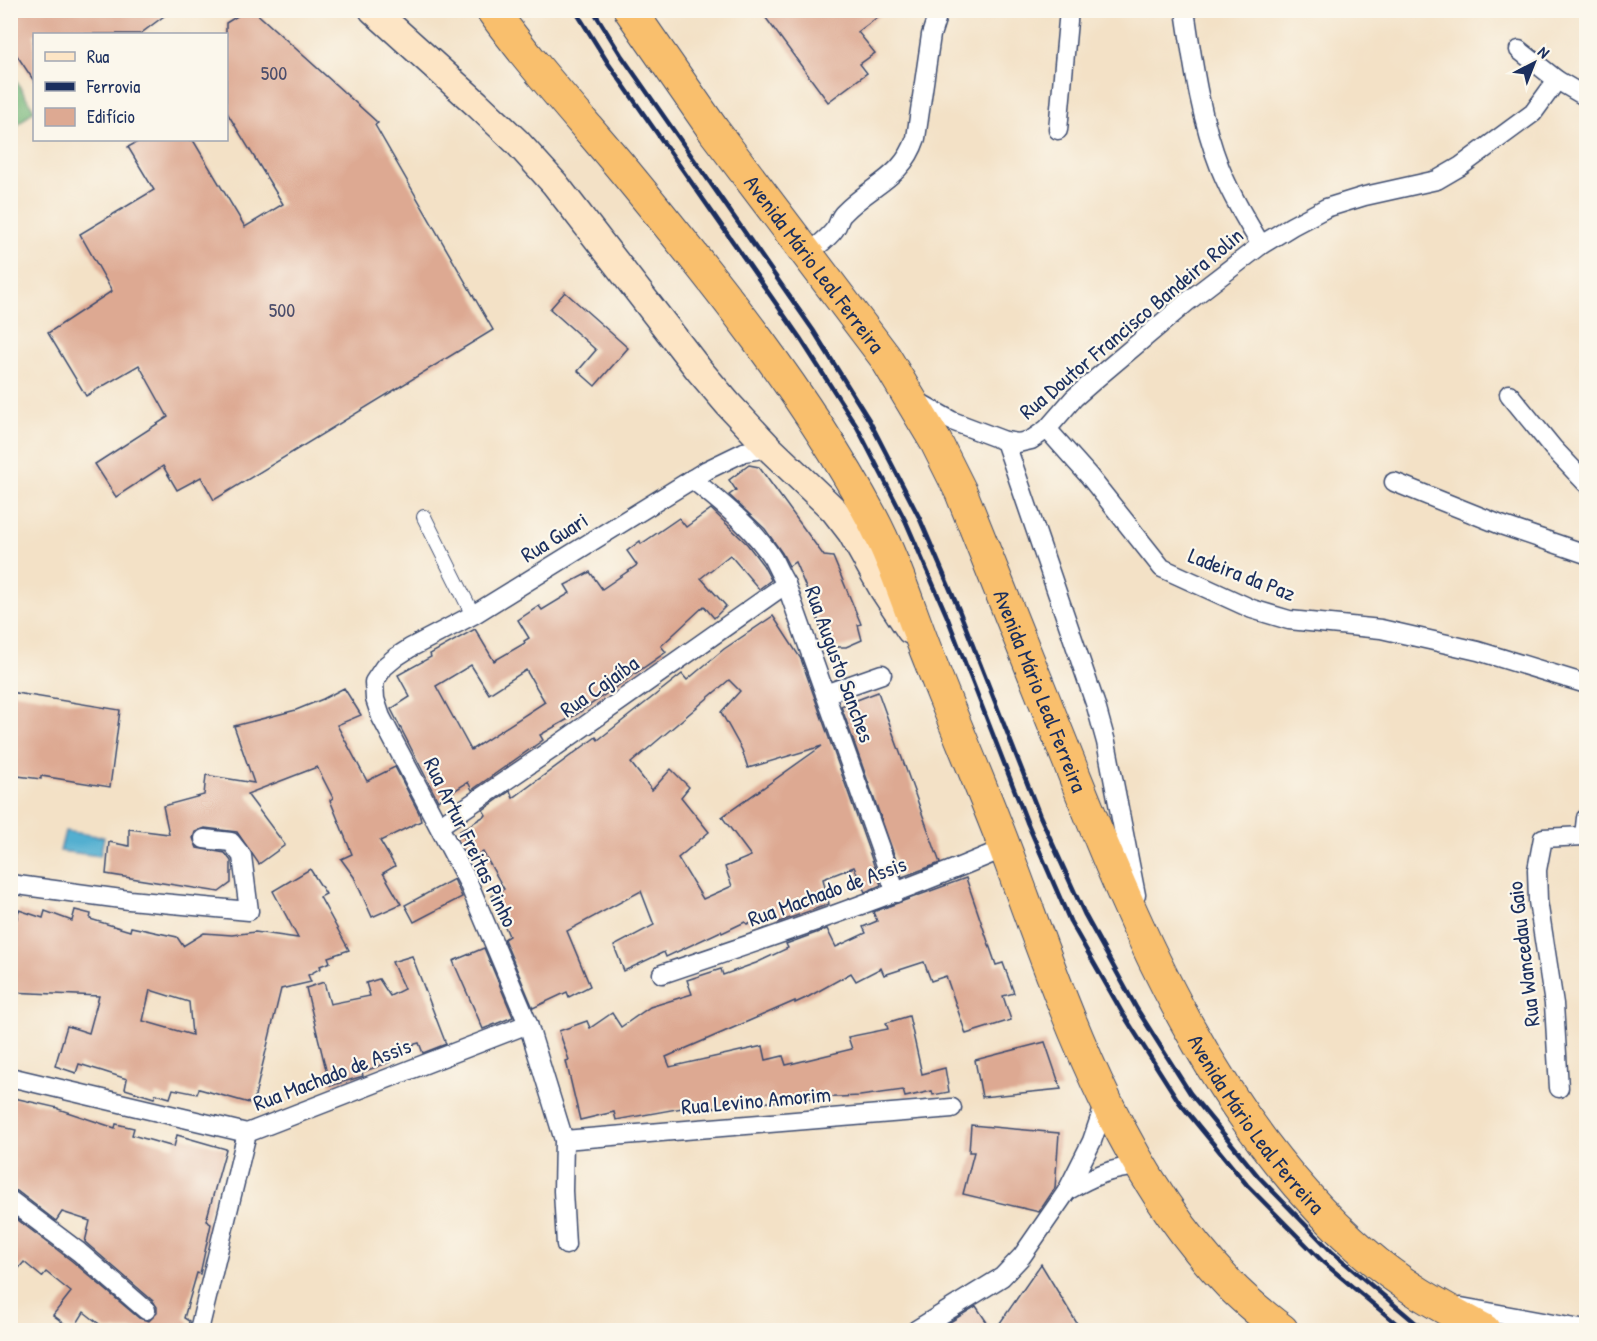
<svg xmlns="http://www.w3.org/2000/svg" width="1597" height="1341" font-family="'Patrick Hand',sans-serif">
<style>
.forest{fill:#75b678;stroke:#48726b;stroke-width:1.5}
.water{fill:#52afd0;stroke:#366f97;stroke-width:1.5}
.building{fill:#dda992;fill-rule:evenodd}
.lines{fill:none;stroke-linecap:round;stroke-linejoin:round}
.pedestrian-casing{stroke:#3b4a6e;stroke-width:16}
.minor-casing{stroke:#3b4a6e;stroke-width:21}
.secondary-casing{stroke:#3b4a6e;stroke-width:30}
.trunk-casing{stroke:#3b4a6e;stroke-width:34}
.pedestrian{stroke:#fff;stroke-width:14}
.minor{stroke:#fff;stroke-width:18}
.secondary{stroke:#fde5c5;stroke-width:27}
.trunk{stroke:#f9bf6d;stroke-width:32}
.rail{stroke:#1b2f5e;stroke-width:4.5}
.labels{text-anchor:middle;stroke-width:4.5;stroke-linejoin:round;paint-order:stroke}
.number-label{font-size:20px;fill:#4c4e6b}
.street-label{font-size:22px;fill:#1b2f5e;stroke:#fbf7ec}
</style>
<rect width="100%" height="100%" fill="#fbf7ec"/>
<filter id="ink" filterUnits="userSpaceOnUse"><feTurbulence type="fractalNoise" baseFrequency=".0167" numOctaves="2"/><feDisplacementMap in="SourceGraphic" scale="12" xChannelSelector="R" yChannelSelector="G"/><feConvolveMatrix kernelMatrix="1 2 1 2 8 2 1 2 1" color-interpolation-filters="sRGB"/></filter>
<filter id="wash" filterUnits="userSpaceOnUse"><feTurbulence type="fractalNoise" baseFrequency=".008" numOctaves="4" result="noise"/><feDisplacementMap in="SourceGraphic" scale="24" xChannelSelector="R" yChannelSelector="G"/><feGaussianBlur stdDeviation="1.35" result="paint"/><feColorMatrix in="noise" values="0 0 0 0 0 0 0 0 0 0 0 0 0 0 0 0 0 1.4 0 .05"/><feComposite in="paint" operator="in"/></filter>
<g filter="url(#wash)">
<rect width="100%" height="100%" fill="#f3e1c6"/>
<polygon class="forest" points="10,71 34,110 11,131 10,131"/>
<polygon class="water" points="65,831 104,837 100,856 60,851"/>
<g id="blocks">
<g class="building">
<polygon points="10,10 172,10 140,34 34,34 34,81 10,45"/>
<polygon points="247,10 253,10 378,123 375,125 493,330 214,500 201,477 177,490 163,466 116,497 95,464 168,417 139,365 86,396 48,333 112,291 80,234 154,190 128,147 141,140 193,140 245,227 283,204 226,111 226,23"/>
<polygon points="760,10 887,10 858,32 875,53 860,64 867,73 828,102"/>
<polygon points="565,292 628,348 595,386 578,371 596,350 550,309"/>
<polygon points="749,465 759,467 824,556 833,557 861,624 858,625 862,640 846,647 826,647 815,609 795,562 789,566 782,553 765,529 729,495 736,490 729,480"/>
<path d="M711,509l36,35 16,21 8,15 -12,9 -29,-34 -29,23 25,28 -12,12 -10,-12 -43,40 5,6 -89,62 -37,21 3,5 -71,50 -4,-8 -30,19 -47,-92 19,-12 -12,-22 33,-18 -1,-3 45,-25 19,32 31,-18 -1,-2 5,-3 -11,-18 21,-14 3,4 28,-17 -5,-8 25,-13 12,17 35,-24 -10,-14 13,-10 1,3 38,-26 7,9zM471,665l18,29 37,-24 19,32 -74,48 -35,-64z"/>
<path d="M773,616l28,43 80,226 -16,7 -11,-25 -31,12 6,25 -50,18 -4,-10 -28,12 -2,-2 -23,11 -1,-2 -55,26 -2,-5 -40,19 -10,-25 40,-21 -13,-34 -74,40 23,55 -21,11 -2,-5 -34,16 -29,-69 5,-3 -17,-40 12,-7 -21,-37 -8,5 -15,-26 26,-16 -3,-5 27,-19 3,7 83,-61 2,3 84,-66 5,6 37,-31zM729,680l11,11 -19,21 21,38 6,18 74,-22 -100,71 29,39 -26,11 7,19 -29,13 -25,-41 31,-26 -28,-35 8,-10 -18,-18 -19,21 -21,-27z"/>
<polygon points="344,688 361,715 337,725 367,781 395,767 419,813 421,821 380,841 395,866 383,873 401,904 372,917 354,877 341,859 352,854 330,800 333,798 317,767 247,794 285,845 259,864 237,832 205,828 195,832 193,838 197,848 225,853 231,861 231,883 219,892 106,874 109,842 129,846 129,829 169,834 163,806 204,795 206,775 254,783 234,726 296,710 323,699"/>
<polygon points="10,692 120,710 110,787 41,776 41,779 10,775"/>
<polygon points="878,692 940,863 902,877 841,706"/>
<path d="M310,869l16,25 -6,3 29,53 -21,7 2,5 -10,4 1,2 -13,7 3,7 -30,7 -28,115 -54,-15 -2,5 -24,-5 -3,9 -14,-4 -2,4 -29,-9 2,-10 -25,-8 -23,-7 -3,9 -21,-7 12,-40 22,7 10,-37 -89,-4v-48l9,-34 24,8 2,-7 27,10 3,-11 16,4 -1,5 40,12 1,-4 46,10 6,9 21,-13 28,2 23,-3 43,6 -25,-47zM150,990l39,12 3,33 -49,-14z"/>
<polygon points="966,878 996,965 1003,963 1014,993 1003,996 1011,1020 966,1034 946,976 931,981 924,962 884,975 881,968 856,981 851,973 808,997 795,1003 795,1001 666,1057 670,1067 763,1046 766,1060 783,1056 786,1065 852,1049 848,1037 888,1029 886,1023 909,1016 922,1074 945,1068 949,1092 933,1095 932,1091 905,1097 903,1090 860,1096 795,1099 753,1104 751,1099 696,1112 693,1106 616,1120 614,1112 580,1120 566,1061 569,1060 559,1031 587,1021 590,1028 612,1013 621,1027 650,1007 692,994 687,980 721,969 723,975 756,963 788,948 786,944 827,929 836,947 866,933 863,927 877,921 873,912"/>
<polygon points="454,879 462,897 414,922 405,905"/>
<polygon points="484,948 513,1017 483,1029 453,961"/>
<polygon points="412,956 446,1044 423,1053 419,1043 386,1052 390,1062 362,1072 363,1076 330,1086 306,988 324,982 330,1004 370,996 366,983 379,979 390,996 404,989 392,962"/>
<polygon points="1045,1042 1061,1089 982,1097 975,1060"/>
<polygon points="10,1097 58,1108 58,1109 115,1128 116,1124 134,1128 132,1135 174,1147 177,1135 226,1149 206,1221 211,1224 200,1274 197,1273 184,1318 189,1321 188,1330 107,1330 84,1312 73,1330 53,1315 71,1292 46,1272 42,1277 24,1262 10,1279 10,1214 72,1261 139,1318 149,1321 157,1313 157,1307 153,1301 85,1242 90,1221 62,1212 56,1221 17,1191 10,1189"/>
<polygon points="971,1125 1059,1133 1055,1188 1039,1212 963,1194 974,1152 969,1152"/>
<polygon points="1041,1264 1081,1330 995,1330"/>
<polygon points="976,1306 992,1330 937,1330"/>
</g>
</g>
</g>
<g filter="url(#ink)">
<use href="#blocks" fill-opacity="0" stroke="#3b4a6e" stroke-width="1.5"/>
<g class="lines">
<defs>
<polyline id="pedestrian" points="424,517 473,615"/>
<g id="minor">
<path d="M1185,10c8,54 15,107 35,158 11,27 26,52 41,77"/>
<polyline points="1519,50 1557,80 1586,97"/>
<polyline points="1058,130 1069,10"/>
<path d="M808,254c9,-8 20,-15 27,-25 4,-5 4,-12 9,-16 27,-28 59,-35 72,-75l15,-103 8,-25"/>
<polyline points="1509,394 1553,448 1586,483"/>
<polyline points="915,400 952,421 1005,441 1018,443 1031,440 1047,429 1074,398 1098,377 1187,302 1261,245 1292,226 1326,208 1365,196 1437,180 1461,166 1533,113 1557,80"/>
<polyline points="1047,429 1089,476 1162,568 1252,609 1289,620 1381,629 1478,651 1586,684"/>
<polyline points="1005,441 1096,706 1106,742 1136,895"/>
<path d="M692,479c28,23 61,48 81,80 4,8 8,17 13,25l110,309"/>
<polyline points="1394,482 1501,525 1586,554"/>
<polyline points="825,694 882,674"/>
<polyline points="439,826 552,749 786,584"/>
<polyline points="10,884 129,900 249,911 242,856 231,842 204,839"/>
<path d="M662,974c116,-39 231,-78 343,-126"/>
<polyline points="10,1077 247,1133 528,1024"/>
<polyline points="1559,1088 1554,1004 1538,901 1537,870 1543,838 1584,836 1586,818"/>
<polyline points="564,1140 952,1108"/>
<path d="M1067,1191c26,-15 44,-23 74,-25"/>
<polyline points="10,1200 79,1252 146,1310"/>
<polyline points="566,1245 563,1191 564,1140 528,1024 468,882 381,717 375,699 374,682 384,667 396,657 410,648 473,615 707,470 744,452 769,448"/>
<polyline points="1461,1307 1586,1330"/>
<polyline points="199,1330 247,1133"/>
<polyline points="916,1330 1002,1277 1022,1256 1067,1191 1092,1141 1105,1103"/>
</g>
<polyline id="secondary" points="373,10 477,104 517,142 555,184 699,370 728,404 769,448 834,510 851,532 883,589 910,630"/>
<g id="trunk">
<path d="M492,10c41,57 89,109 134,163 89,108 179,220 245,343 25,47 39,96 59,145 26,68 56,135 81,203 55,148 106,304 218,420 16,17 35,32 53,46"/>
<path id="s1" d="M630,10l84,121 171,226 51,85 25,50c35,88 70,176 106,265 71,179 149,366 298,496 36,32 77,54 119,77"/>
</g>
</defs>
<use href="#pedestrian" class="pedestrian-casing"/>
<use href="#minor" class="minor-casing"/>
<use href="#secondary" class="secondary-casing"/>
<use href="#trunk" class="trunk-casing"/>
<use href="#pedestrian" class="pedestrian"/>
<use href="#minor" class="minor"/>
<use href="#secondary" class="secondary"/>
<use href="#trunk" class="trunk"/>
<g class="rail">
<polyline points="575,10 608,63 800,338 857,427 906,522 946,614 1027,822 1070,921 1123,1014 1179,1102 1247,1185 1323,1262 1404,1330"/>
<polyline points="593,10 621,55 813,330 869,420 919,517 959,610 1040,816 1085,915 1137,1009 1190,1093 1258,1176 1332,1252 1424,1330"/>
</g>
</g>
</g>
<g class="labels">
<g class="number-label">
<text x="274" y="80">500</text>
<text x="282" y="317">500</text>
</g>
<g class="street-label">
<text dy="8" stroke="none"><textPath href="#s1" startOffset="314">Avenida Mário Leal Ferreira</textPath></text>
<text transform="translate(1131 323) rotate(-40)" y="8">Rua Doutor Francisco Bandeira Rolin</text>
<text transform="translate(554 537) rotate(-32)" y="8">Rua Guari</text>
<text transform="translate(1242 574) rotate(21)" y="8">Ladeira da Paz</text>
<text transform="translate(840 664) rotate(70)" y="8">Rua Augusto Sanches</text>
<text transform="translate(599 686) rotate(-35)" y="8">Rua Cajaíba</text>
<text dy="8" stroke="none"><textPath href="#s1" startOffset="800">Avenida Mário Leal Ferreira</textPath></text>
<text transform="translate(471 842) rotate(64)" y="8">Rua Artur Freitas Pinho</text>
<text transform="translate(827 891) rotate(-20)" y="8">Rua Machado de Assis</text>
<text transform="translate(1523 954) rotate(-97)" y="8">Rua Wancedau Gaio</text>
<text transform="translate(332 1074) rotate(-21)" y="8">Rua Machado de Assis</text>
<text transform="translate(756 1100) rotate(-5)" y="8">Rua Levino Amorim</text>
<text dy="8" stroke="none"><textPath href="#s1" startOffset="1286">Avenida Mário Leal Ferreira</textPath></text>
</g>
</g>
<rect width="1597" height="1341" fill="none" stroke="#fbf7ec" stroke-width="36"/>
<rect x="33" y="33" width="195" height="108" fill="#fbf7ec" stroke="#a1a7b3" stroke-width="1.5"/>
<rect x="45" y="52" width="30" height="9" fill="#fde5c5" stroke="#a1a7b3" stroke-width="1.5"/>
<text x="87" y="63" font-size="18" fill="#1b2f5e">Rua</text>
<rect x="45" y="82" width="30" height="9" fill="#1b2f5e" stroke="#a1a7b3" stroke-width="1.5"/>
<text x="87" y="93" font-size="18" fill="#1b2f5e">Ferrovia</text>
<rect x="45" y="108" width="30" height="18" fill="#dda992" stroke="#a1a7b3" stroke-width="1.5"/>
<text x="87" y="123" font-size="18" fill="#1b2f5e">Edifício</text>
<g transform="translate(1534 63) rotate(42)" stroke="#fbf7ec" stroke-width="4.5" paint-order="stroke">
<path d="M0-4.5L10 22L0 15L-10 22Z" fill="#1b2f5e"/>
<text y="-9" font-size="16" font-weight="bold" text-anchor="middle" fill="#1b2f5e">N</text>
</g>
</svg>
